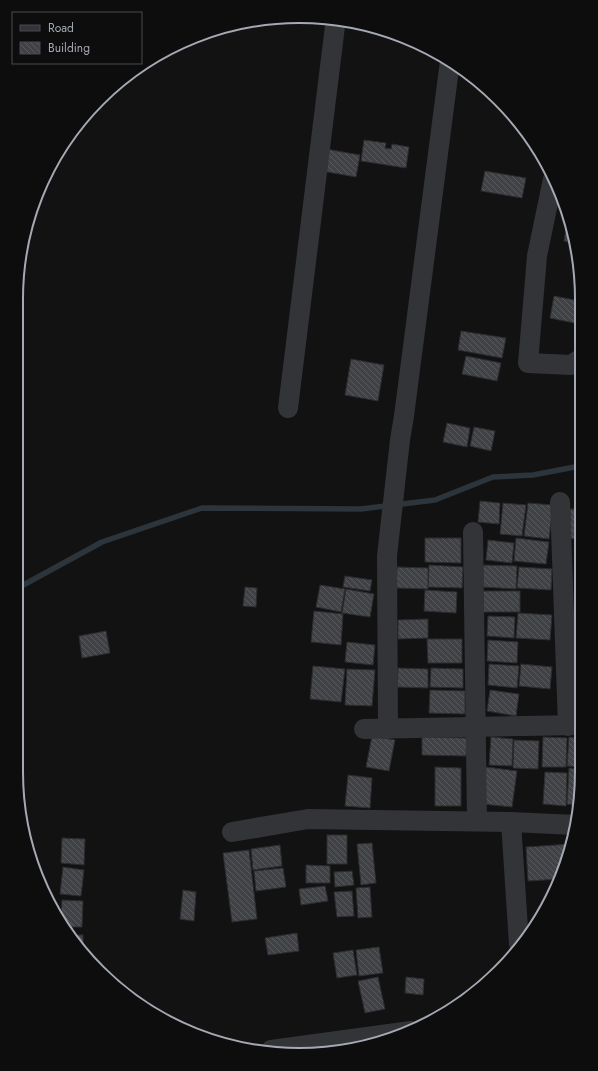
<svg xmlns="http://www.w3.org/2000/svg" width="598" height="1071" font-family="Jost,sans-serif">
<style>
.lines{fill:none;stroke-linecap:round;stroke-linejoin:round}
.stream{stroke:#2c353b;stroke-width:5.5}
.building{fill:url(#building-back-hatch);stroke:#2c2c2f}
.minor{stroke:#333438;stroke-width:20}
.rim{fill:none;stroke:#a4a9b3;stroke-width:2}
</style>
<defs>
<pattern id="building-back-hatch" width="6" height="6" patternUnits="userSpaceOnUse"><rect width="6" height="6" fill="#414246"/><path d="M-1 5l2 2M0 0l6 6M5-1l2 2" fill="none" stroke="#595a5e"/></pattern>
</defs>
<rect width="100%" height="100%" fill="#121213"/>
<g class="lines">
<polyline class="stream" points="16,589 102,542 202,508 361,509 435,500 493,477 533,475 580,466"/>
</g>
<g class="building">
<polygon points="377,28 390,31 403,37 376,32"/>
<polygon points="496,97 499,99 507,108 495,106"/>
<polygon points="364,140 386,143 385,148 391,149 392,144 409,147 406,168 361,161"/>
<polygon points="326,149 360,155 356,177 322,171"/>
<polygon points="485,171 526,178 522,198 481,191"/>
<polygon points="568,217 569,217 575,244 564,241"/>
<polygon points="554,296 580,301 579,324 550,318"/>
<polygon points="461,331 506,338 502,358 458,350"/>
<polygon points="466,356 501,363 497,381 462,374"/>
<polygon points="351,359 384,365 378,401 345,395"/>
<polygon points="447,423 470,428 467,447 443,442"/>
<polygon points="474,427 495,431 491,451 470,446"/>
<polygon points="480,501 500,503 499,524 478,522"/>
<polygon points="503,503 526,505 522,536 500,534"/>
<polygon points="528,503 553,505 549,539 524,536"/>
<polygon points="570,509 580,509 581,538 570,539"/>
<polygon points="425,538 461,538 461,563 425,562"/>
<polygon points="516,538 549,542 546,564 514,561"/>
<polygon points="488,540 514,543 512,563 486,560"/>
<polygon points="429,565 463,567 462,588 428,587"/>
<polygon points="483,565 517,566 516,589 483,587"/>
<polygon points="397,567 428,568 428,589 396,588"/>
<polygon points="519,567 552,569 551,590 517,588"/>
<polygon points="345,576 372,580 370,591 343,587"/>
<polygon points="320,585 345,589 341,612 316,607"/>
<polygon points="245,587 257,588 256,607 243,606"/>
<polygon points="346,589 374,594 370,617 342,613"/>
<polygon points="425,590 457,592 456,613 424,611"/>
<rect x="483" y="591" width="37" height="21"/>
<polygon points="314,611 343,614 341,645 311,642"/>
<polygon points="518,613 552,615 550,640 516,638"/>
<polygon points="488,616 515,617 514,638 487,636"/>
<polygon points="428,619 428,638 398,639 398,620"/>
<polygon points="106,631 110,653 82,658 79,636"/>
<polygon points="427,639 462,639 462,663 428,663"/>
<polygon points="488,640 518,642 517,663 487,661"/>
<polygon points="347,642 375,645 373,665 345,662"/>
<polygon points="489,664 519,666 517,688 488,685"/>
<polygon points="521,664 552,667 550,689 519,686"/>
<polygon points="313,666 345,669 341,702 310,699"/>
<polygon points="580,666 581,666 581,717 578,717"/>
<polygon points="398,668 428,669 428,688 397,687"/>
<polygon points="431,668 463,669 463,688 430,687"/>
<polygon points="347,669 375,670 372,706 345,705"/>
<polygon points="430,690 465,691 465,714 429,713"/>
<polygon points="490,690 519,694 516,716 487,711"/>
<polygon points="372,736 395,740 389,771 366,767"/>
<polygon points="422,737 467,738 466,756 422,755"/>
<polygon points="491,737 513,739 512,766 489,765"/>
<polygon points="543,737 567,738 566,767 542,767"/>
<polygon points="569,737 581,738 581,767 567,766"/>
<polygon points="514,740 539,741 538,769 513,768"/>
<polygon points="435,767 461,768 461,806 435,806"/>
<polygon points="486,767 517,771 512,807 482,804"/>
<polygon points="569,768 581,769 581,790 579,805 567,804"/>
<polygon points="545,772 567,773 566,806 543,804"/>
<polygon points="348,775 372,778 370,808 345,806"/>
<rect x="327" y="835" width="20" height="29"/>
<polygon points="62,838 85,839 84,865 61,863"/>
<polygon points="372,843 376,883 361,885 357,844"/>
<polygon points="571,844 567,863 560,879 528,881 526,847"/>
<polygon points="280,845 282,866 253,870 251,849"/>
<polygon points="249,850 257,919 232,922 223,853"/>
<polygon points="306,865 330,866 330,883 306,883"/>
<polygon points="63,867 84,870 81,896 60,894"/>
<polygon points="283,868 286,887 256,891 254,871"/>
<polygon points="352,871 354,885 335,887 334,872"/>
<polygon points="325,886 328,901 301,905 299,889"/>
<polygon points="370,887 372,917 358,918 356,888"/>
<polygon points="183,890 196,892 194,921 180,919"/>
<polygon points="352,891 354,916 337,917 334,892"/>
<polygon points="62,900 83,901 82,927 65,927 61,919"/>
<polygon points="297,933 299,951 268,955 265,938"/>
<polygon points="69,935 83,935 83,952 74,944"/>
<polygon points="379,947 383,973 359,976 356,950"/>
<polygon points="353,950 357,975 337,978 333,953"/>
<polygon points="378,977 385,1009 365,1013 358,981"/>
<polygon points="406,977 424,979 423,995 405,993"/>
</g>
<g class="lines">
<g class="minor">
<polyline points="553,179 537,256 528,363 571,365 580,359"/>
<polyline points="288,408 336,18"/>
<polyline points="560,502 568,726"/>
<polyline points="473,532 477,821"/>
<polyline points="364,729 581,725"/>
<polyline points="388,729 387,556 400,440 404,416 450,61"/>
<polyline points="511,822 519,944"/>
<polyline points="232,832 308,819 511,822 575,825"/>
<polyline points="271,1050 411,1031"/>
</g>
</g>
<path d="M0 0H598V1071H0ZM299 23H299A276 276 0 0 1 575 299V772A276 276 0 0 1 299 1048H299A276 276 0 0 1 23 772V299A276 276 0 0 1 299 23Z" fill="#0d0d0e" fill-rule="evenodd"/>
<path class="rim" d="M299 23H299A276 276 0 0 1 575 299V772A276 276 0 0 1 299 1048H299A276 276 0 0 1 23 772V299A276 276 0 0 1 299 23Z"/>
<rect x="12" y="12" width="130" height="52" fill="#0d0d0e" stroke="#494b50"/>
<rect x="20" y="25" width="20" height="6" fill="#333438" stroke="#494b50"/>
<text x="48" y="32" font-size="12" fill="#a4a9b3">Road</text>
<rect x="20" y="42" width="20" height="12" fill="url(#building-back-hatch)" stroke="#494b50"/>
<text x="48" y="52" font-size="12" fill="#a4a9b3">Building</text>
</svg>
